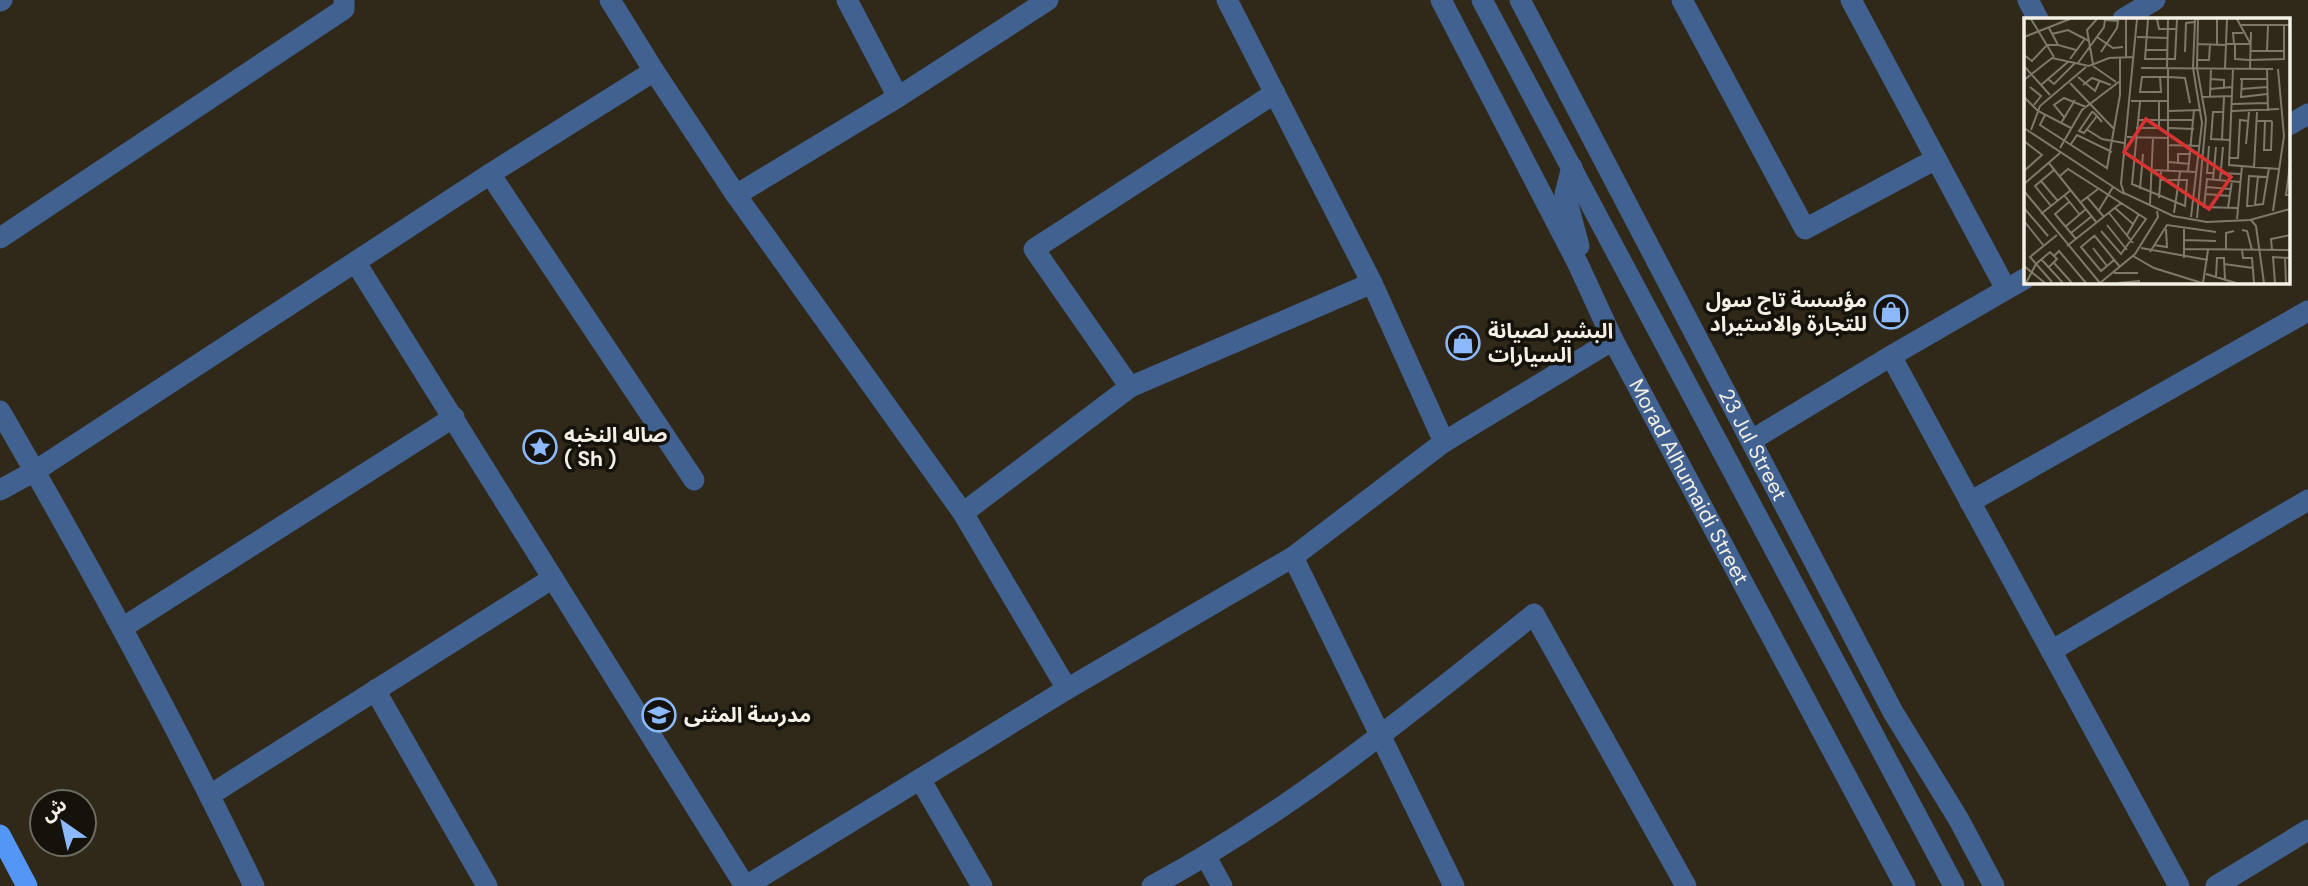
<svg xmlns="http://www.w3.org/2000/svg" width="2308" height="886" font-family="'DM Sans','Noto Sans Arabic',sans-serif">
<style>
.lines{fill:none;stroke-linecap:round;stroke-linejoin:round}
.minor{stroke:#416190;stroke-width:21}
.major{stroke:#5396f6;stroke-width:21}
.labels{text-anchor:middle;stroke-width:7;stroke-linejoin:round;paint-order:stroke}
.poi-label{font-size:21px;font-weight:bold;fill:#f4f0e5;stroke:#15120b;text-anchor:start}
.street-label{font-size:21px;fill:#f4f0e5;stroke:#15120b}
.inset-road{fill:none;stroke:#7e796b;stroke-width:2}
.view{fill:#d83231;fill-opacity:0.15;stroke:#d83231;stroke-width:3.5}
.inset-edge{fill:none;stroke:#f4f0e5;stroke-width:3.5}
</style>
<rect width="100%" height="100%" fill="#302919"/>
<g class="lines">
<g class="minor">
<polyline points="610,0 654,71 736,195 963,513 1067,689"/>
<polyline points="847,0 898,97"/>
<polyline points="1227,0 1372,283 1444,442"/>
<path id="s1" d="M1441,0l137,264 35,76 292,546"/>
<polyline points="1482,0 1954,886"/>
<path id="s2" d="M1520,0l373,712 66,108 35,66"/>
<polyline points="1682,0 1805,229 1936,159"/>
<polyline points="1851,0 2006,289"/>
<polyline points="2028,0 2038,19"/>
<polyline points="0,1 2,0"/>
<polyline points="2123,19 2155,0"/>
<polyline points="2289,125 2308,114"/>
<polyline points="1572,167 1565,194 1579,246"/>
<polyline points="490,174 694,480"/>
<polyline points="736,195 898,97 1048,0"/>
<polyline points="0,238 344,9 344,0"/>
<polyline points="356,263 745,886"/>
<polyline points="1891,356 2179,886"/>
<polyline points="1130,387 1034,249 1275,93"/>
<path d="M0,411c90,155 176,313 254,475"/>
<polyline points="1752,440 1891,356 2026,278"/>
<polyline points="0,490 35,471 490,174 654,71"/>
<polyline points="1970,502 2308,311"/>
<polyline points="963,513 1130,387 1372,283"/>
<polyline points="1293,557 1454,886"/>
<polyline points="122,628 454,417"/>
<polyline points="2051,651 2308,500"/>
<polyline points="375,690 487,886"/>
<polyline points="920,779 982,886"/>
<polyline points="210,795 553,578"/>
<polyline points="1206,857 1222,886"/>
<polyline points="746,886 1067,689 1293,557 1444,442 1613,340"/>
<path d="M1152,886c138,-74 261,-175 382,-272l152,272"/>
<polyline points="2216,886 2308,830"/>
</g>
<polyline class="major" points="0,835 27,886"/>
</g>
<defs>
<symbol id="shop-ring" viewBox="-11 -11 22 22"><circle r="9.5" fill="#15120b" stroke="#8bb9fc" stroke-width="1.5"/><path d="M-5-2.5h2.3a2.7 3.5 0 0 1 5.4 0H5L5.5 6h-11ZM-1.5-2.5h3a1.5 2.3 0 0 0-3 0Z" fill="#8bb9fc"/></symbol>
<symbol id="sight-ring" viewBox="-11 -11 22 22"><circle r="9.5" fill="#15120b" stroke="#8bb9fc" stroke-width="1.5"/><path d="M0-6L1.8-2.2L6-1.7L2.9 1.2L3.7 5.4L0 3.3L-3.7 5.4L-2.9 1.2L-6-1.7L-1.8-2.2Z" fill="#8bb9fc"/></symbol>
<symbol id="school-ring" viewBox="-11 -11 22 22"><circle r="9.5" fill="#15120b" stroke="#8bb9fc" stroke-width="1.5"/><path d="M0-5L7-2L0 1L-7-2ZM-4 1L0 2.5L4 1V4Q0 6-4 4Z" fill="#8bb9fc"/></symbol>
</defs>
<g fill-rule="evenodd">
<use href="#shop-ring" x="1872" y="293" width="38" height="38"/>
<use href="#shop-ring" x="1444" y="324" width="38" height="38"/>
<use href="#sight-ring" x="521" y="428" width="38" height="38"/>
<use href="#school-ring" x="640" y="696" width="38" height="38"/>
</g>
<g class="labels">
<g class="poi-label">
<text x="1867" y="307" text-anchor="end">مؤسسة تاج سول<tspan x="1867" dy="24">للتجارة والاستيراد</tspan></text>
<text x="1488" y="338">البشير لصيانة<tspan x="1488" dy="24">السيارات</tspan></text>
<text x="564" y="442">صاله النخبه<tspan x="564" dy="24">( Sh )</tspan></text>
<text x="684" y="722">مدرسة المثنى</text>
</g>
<g class="street-label">
<text dy="7" stroke="none"><textPath href="#s2" startOffset="502">23 Jul Street</textPath></text>
<text dy="7" stroke="none"><textPath href="#s1" startOffset="542">Morad Alhumaidi Street</textPath></text>
</g>
</g>
<g transform="translate(2024 18)">
<rect width="266" height="266" fill="#302919"/>
<path class="inset-road" d="M7,1l23,38M113,1l-16,165 3,9 49,23 34,6 43,-2 40,-11M124,1l-3,40h30l2,-40M133,1l2,10h18M213,1l13,24M216,7h50M25,10l9,17 18,5M28,16l16,-4 21,11M0,19l46,-18M73,19l16,11 10,-1M113,19l31,1M173,26l28,1M193,26v-25M202,26h24M210,26l-1,-11h10M211,26v15l15,1M121,32h23M226,33h34M243,33l1,-26M77,34l16,-24 1,-7 -13,-1M161,34l1,-29 9,-1M0,37l8,6 15,-16h11M102,39v-38M46,41l14,-19M173,42h12l1,-16M226,42l34,-1v-34M54,45l26,-36 1,-8M69,46l-6,-34 10,-11M0,48l26,29M69,48l23,16M117,50l132,1M143,50l1,-49M144,50v103M201,50l2,-49M209,51l-4,96 50,4M226,51l1,-37M243,51l1,42M54,59l17,14 5,-11M136,59l1,15h-21l2,-15h27l16,1 5,25M24,61l6,5 21,-21M187,61l13,1v8M216,61h27M218,61l-1,18 26,-3M0,62l28,-22 37,8 20,-8 24,-1M46,65l44,46M17,67l28,-24M59,67l9,-7 19,7M6,69l11,9 -7,9M186,71l22,-2M217,71l26,-2M186,78l1,-27M0,79l14,14 33,17M178,79l30,-1M107,83h37M116,84l-8,82 53,22 2,-26h-27M208,86l35,-1M144,93l33,-1M208,93l47,-2M199,94h-10l-2,27 19,1M21,97l-5,10 67,43 13,-73v-38M73,98l-13,17 -5,-2 13,-19h1l4,4 5,6M40,99l-10,-12 10,-7 22,9M114,102h56M233,103h14l1,1 -1,28h-7l1,-29M37,105l14,-23M0,110l100,66M112,110h23v-26M145,110l25,1M62,111l16,10 22,4M7,112l9,-24 46,-39M103,119l41,1M198,121l2,-42M0,123l18,14 -18,16M47,126l6,-9 35,17M222,126l3,-32M144,127l32,1M185,128l-2,27h6M36,130l22,-38 38,-29M206,140h8l2,-38 8,1M24,144l49,61M145,144l21,2M154,144v-8h13M266,146l-4,31h4M230,149l3,-55M128,152l45,2M164,154l6,-62M196,155l21,1M36,158l8,-7 78,50 -25,35 -20,-23M243,159l-18,-1 -2,30 16,-2 6,-36M182,161l34,3M183,161l-3,28 33,1M189,162l3,-33M196,162l3,-33M17,163l16,19M0,166l36,-31M182,169l25,2M116,171l3,-35M0,173l76,92M181,176l25,2M40,177l16,20M63,179l17,20M135,180l2,-27M45,184l-14,12 21,25M57,184l17,-13M126,186l3,-66M231,187l3,-29M27,188l-16,-20 19,-16M0,190l24,28M91,190l18,16M204,190l4,-27M75,192l14,-23M249,193l11,-75 -6,-67M85,195l24,30M150,195l6,-41M17,196l30,-24M167,199l11,-94 -9,-55 2,-49M173,200l9,-99 -9,-51 1,-49M213,201l5,-53M227,202l5,6 8,57M0,203l20,25M83,207l20,25M41,209l21,-18M160,211v29M218,212l5,1 5,19M47,215l21,-17M70,217l26,32M103,217l12,-21M70,218l-13,11 20,24 13,-11M160,222l32,1M130,227l13,2 -1,-18M43,228l54,-43M69,230l14,18M117,230l67,12M160,231l106,1M202,232v-17l8,-2M218,232l1,8h9l2,25M248,232l-1,-11 19,-4M126,234l17,-27 49,7M30,238l5,-5 27,32M109,238l21,12 48,15M261,239l1,26M17,241l22,24M30,245l18,20M200,246l29,4M0,248l21,17M90,255h24M182,256l30,9M192,259l1,-19h7l1,22M28,264l-22,-25 27,-22M2,265l10,-19 14,-12 7,7 -9,9M76,265l35,-29 23,-37 -1,-6M94,265l22,-2M179,265l5,-33M251,265l-2,-26 17,1"/>
<path class="view" d="M122,101l85,58 -22,32 -85,-57z"/>
<rect width="266" height="266" class="inset-edge"/>
</g>
<g transform="translate(63 823) rotate(326)"><circle r="33" fill="#15120b" stroke="#6e6b62" stroke-width="2"/>
<path d="M0-5L12 26L0 18L-12 26Z" fill="#8bb9fc"/>
<text y="-10" font-size="19" font-weight="bold" text-anchor="middle" fill="#f4f0e5">ش</text>
</g>
</svg>
